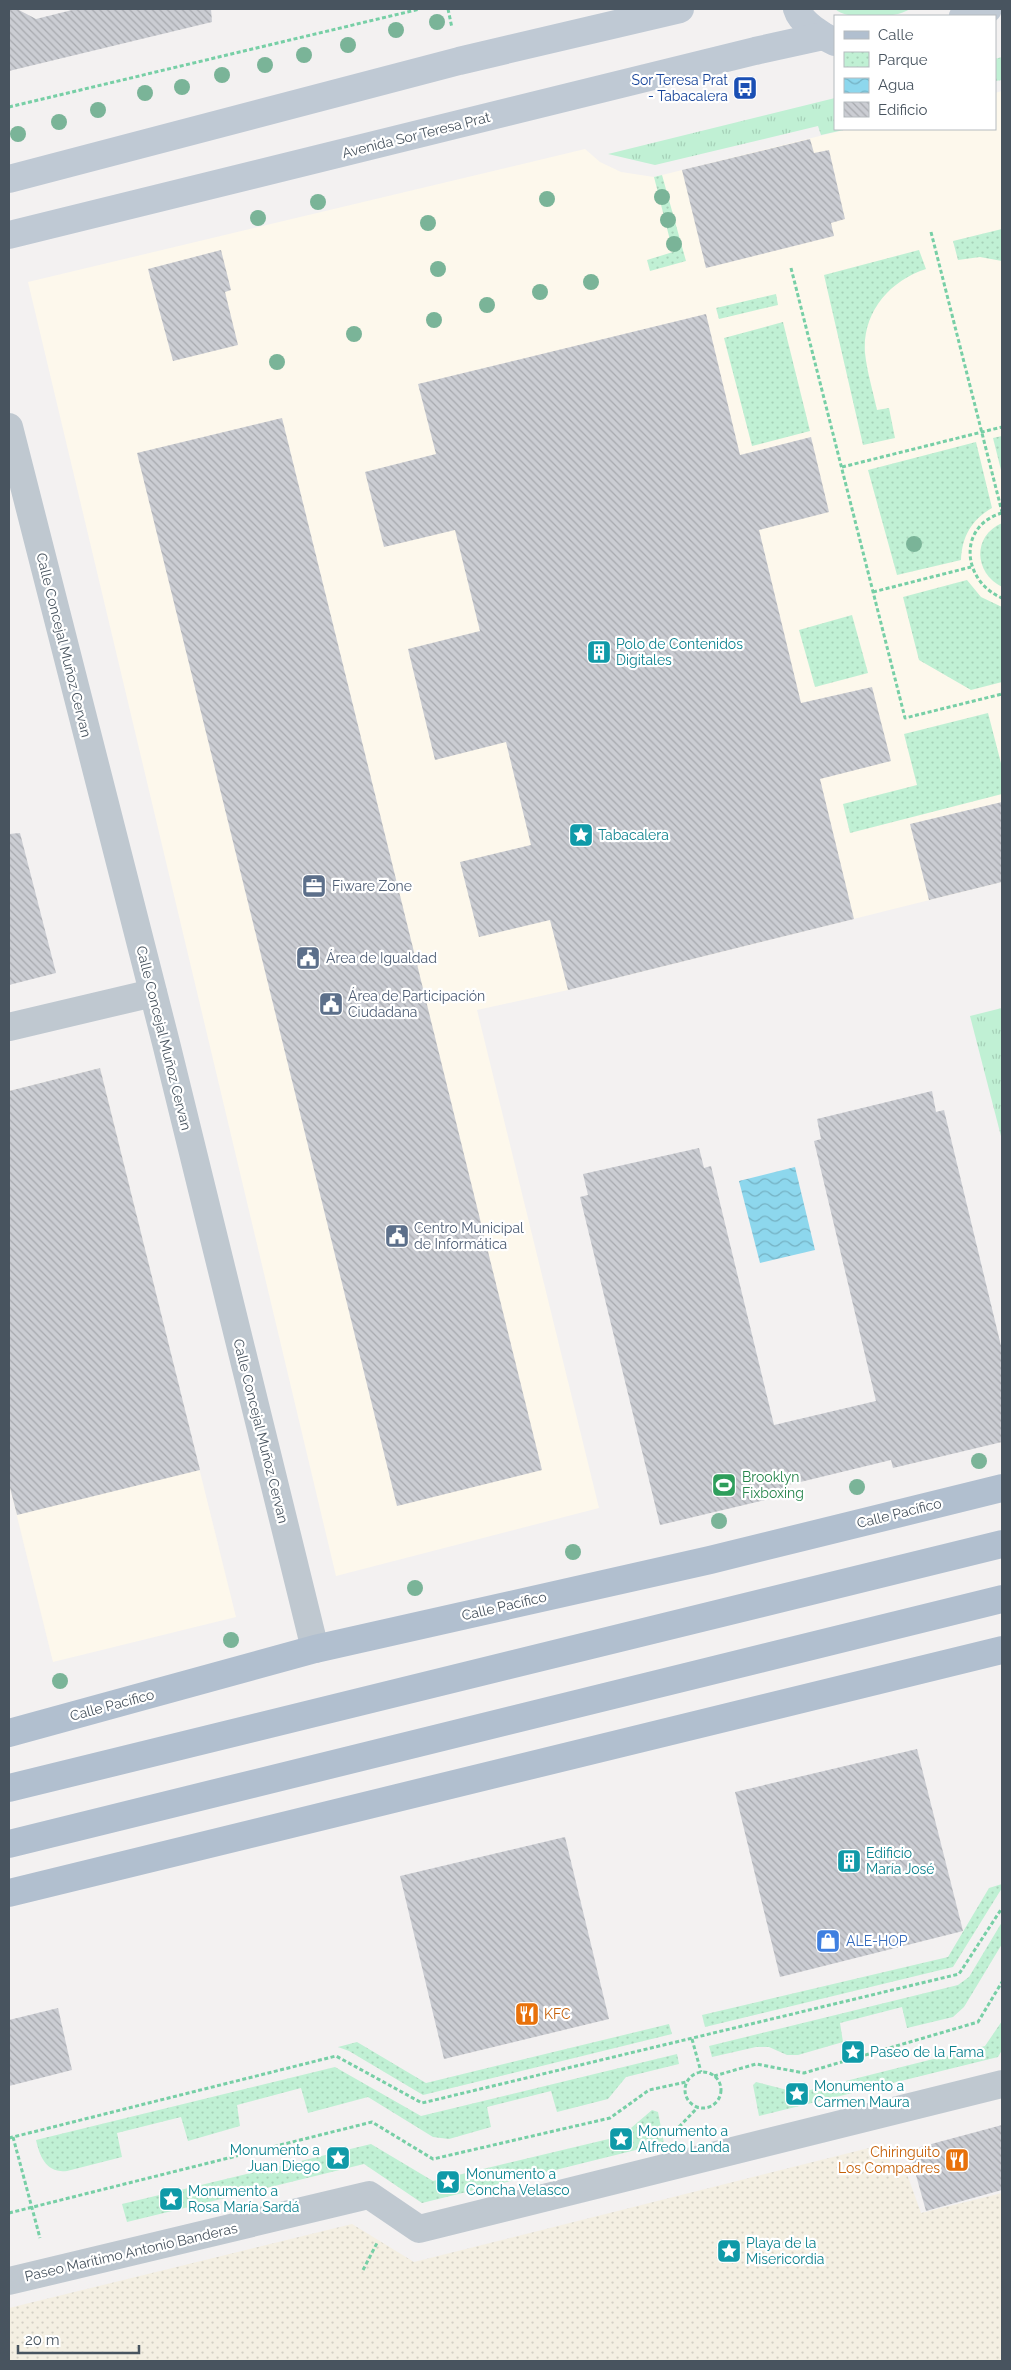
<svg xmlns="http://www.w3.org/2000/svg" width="1011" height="2370" font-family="Raleway,sans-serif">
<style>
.commercial{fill:#fdf8ec}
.grass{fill:url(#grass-tufts)}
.sand{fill:url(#sand-dots)}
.park{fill:url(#park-dots)}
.water{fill:url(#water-waves)}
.building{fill:url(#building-back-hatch)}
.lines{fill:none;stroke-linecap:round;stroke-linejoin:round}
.path{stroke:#77cfa6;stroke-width:3;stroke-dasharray:4 2.5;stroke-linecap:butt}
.pedestrian{stroke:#bfc8d0;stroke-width:28}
.minor{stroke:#bfc8d0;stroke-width:28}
.secondary{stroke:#bfc9d4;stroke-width:28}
.primary{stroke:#b1bfcf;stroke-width:28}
.tree{fill:#7ab498}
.labels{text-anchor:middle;stroke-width:4.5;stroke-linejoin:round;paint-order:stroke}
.transit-label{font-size:14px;fill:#164399;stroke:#fff;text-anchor:end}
.street-label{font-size:14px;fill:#48545f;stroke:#fff}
.culture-label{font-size:14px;fill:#0d838f;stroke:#fff;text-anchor:start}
.service-label{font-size:14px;fill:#4e5e75;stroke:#fff;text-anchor:start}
.leisure-label{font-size:14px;fill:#27864d;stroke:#fff;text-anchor:start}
.shop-label{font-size:14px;fill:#366cbe;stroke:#fff;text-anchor:start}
.food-label{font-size:14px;fill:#c56008;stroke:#fff;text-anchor:start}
</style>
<defs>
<pattern id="grass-tufts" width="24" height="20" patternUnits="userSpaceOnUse" patternTransform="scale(1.25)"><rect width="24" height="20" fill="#c0f0d4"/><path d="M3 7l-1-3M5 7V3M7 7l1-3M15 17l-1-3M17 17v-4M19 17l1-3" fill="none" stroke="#a6d0b8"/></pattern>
<pattern id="sand-dots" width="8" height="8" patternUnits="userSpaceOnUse" patternTransform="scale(1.25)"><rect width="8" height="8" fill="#f4efe2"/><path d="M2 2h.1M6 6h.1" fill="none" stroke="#d3cfc4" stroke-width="1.8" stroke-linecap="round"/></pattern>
<pattern id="park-dots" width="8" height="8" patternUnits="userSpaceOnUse" patternTransform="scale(1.25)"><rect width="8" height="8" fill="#c0f0d4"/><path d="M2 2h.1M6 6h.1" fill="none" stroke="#a6d0b8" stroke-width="1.8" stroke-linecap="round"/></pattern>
<pattern id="water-waves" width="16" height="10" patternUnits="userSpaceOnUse" patternTransform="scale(1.25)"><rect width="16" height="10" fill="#8dd7ed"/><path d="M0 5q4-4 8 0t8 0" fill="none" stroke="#75b1c3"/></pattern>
<pattern id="building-back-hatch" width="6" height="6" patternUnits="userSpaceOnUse" patternTransform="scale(1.25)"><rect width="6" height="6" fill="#cbcdd3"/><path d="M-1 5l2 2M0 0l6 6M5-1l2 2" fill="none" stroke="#a7a9ae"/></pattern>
</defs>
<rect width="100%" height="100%" fill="#f3f1f1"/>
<g class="commercial">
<polygon points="1002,91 1002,882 568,990 477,1010 599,1508 336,1576 28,282 585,149 600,162 621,172 654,177 848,129 995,129 995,93"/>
<polygon points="100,1068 236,1617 53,1662 9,1484 9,1091"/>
</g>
<g class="grass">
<path d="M835,9h75c-15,10 -62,12 -75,0z"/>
<polygon points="1002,57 1002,80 995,81 995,59"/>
<polygon points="835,98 835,129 848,129 821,135 818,126 655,165 608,154"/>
<polygon points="1002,1008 1002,1140 970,1016"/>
</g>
<polygon class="sand" points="885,2144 895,2178 907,2174 921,2213 1002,2193 1002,2361 9,2361 9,2308 352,2224 414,2262"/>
<g class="park">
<polygon points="662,175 686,261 650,271 647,260 673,252 654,177"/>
<polygon points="1002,229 1002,261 980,257 958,260 953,241"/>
<path d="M919,250l7,19c-37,12 -64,44 -61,84 2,19 8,38 12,57l12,-2 6,30 -32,7 -39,-170z"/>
<polygon points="776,294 778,305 719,319 716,308"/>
<polygon points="783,322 810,431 752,446 724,338"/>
<polygon points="1002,436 1002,474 993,438"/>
<path d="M976,442l16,66c-21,12 -30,29 -31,52l-64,15 -29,-105z"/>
<path d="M1002,523v64c-28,-14 -30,-51 0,-64z"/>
<polygon points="967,580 981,597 1002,607 1002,682 971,690 919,660 903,597"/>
<polygon points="852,615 868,673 815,687 799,630"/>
<polygon points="988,713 1002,767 1002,794 850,833 843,804 917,785 904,734"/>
<polygon points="1002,1884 1002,1888 953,1967 705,2027 702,2015 948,1957 989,1888"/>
<polygon points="1002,1922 1002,1944 964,2007 953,2017 907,2028 902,2007 840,2023 843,2042 798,2055 787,2055 769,2047 756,2047 712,2057 709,2046 958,1985 969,1977"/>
<polygon points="1002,2021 1002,2050 998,2057 759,2116 753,2085 756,2082 791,2091 810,2090 985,2046"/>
<polygon points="669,2024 672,2034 423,2095 349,2051 338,2047 357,2042 426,2083"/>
<path d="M677,2054l2,10 -53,13 -18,22 -51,13 -6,-21 -64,16 4,20 -42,12 -16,-2 -65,-40 -60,16 -7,-25 -64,17 3,21 -52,15 -7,-24 -64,16 5,24 -55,14c-21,2 -27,-14 -31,-31l299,-73 86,49z"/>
<polygon points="652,2110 658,2112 664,2143 422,2203 364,2164 127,2222 122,2204 371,2144 433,2181 617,2137 631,2128"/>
</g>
<polygon class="water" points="795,1167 815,1250 760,1263 739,1181"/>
<g class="building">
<polygon points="9,9 17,9 36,19 76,9 211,9 212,22 9,71"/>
<polygon points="810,139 814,153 829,150 845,219 831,223 834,236 706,268 682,170"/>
<polygon points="221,250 231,290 225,292 238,345 173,361 148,269"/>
<polygon points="706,314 740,455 811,437 829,512 759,530 801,703 872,687 891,761 820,779 854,919 568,990 550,920 479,937 460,862 531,845 506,742 435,760 408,649 480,631 455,530 384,547 365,472 436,454 418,384"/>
<polygon points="282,418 542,1470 397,1506 137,453"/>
<polygon points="1002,802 1002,882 929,900 910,824"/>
<polygon points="20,833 56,973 9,985 9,834"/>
<polygon points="100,1068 200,1470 17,1515 9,1484 9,1091"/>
<polygon points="932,1091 936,1112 944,1110 1002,1350 1002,1442 893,1468 891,1460 788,1485 790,1494 660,1525 580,1197 588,1195 583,1174 699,1148 704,1168 711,1166 774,1425 876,1401 814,1141 821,1139 817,1119"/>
<polygon points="917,1749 963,1931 780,1977 735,1792"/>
<polygon points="565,1837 609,2019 444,2059 400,1876"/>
<polygon points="58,2008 72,2070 9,2086 9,2020"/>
<polygon points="1002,2125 1002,2190 926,2211 909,2150"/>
</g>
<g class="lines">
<g class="path">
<polyline points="448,9 452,28"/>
<polyline points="9,107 420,9"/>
<polyline points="931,232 1002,512"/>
<polyline points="791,268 905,718 1002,694"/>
<polyline points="842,467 1002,427"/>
<path d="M1002,513c-45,13 -40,68 0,85"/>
<polyline points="873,592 971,567"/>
<polyline points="692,2039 701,2072"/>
<circle cx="703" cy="2090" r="18"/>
<polyline points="714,2076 756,2064 804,2073 978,2022 1002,1982"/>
<polyline points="679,2127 698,2107"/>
<polyline points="13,2137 40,2238"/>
<polyline points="9,2138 336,2056 422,2103 959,1974 1002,1908"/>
<polyline points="9,2213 372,2122 433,2159 610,2118 649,2090 686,2082"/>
<polyline points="363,2270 377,2243"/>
</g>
<polyline class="pedestrian" points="9,2281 369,2195 419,2229 1002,2084"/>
<g class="minor">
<polyline points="9,427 166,1043 315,1649"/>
<polyline points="9,1027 153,993"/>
</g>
<g class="secondary">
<path d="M797,9c4,14 25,27 38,33"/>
<polyline points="963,16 988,9"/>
<polyline points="9,179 459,61 680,9"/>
<polyline points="9,235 755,51 823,36"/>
</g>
<g class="primary">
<polyline points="9,1733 315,1649 710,1560 1002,1488"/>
<polyline points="9,1788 1002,1544"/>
<polyline points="9,1844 1002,1599"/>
<polyline points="9,1893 1002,1650"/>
</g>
</g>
<g class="tree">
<circle cx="437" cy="22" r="8"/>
<circle cx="396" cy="30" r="8"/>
<circle cx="348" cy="45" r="8"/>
<circle cx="304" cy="55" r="8"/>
<circle cx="265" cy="65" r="8"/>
<circle cx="222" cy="75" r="8"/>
<circle cx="182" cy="87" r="8"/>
<circle cx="145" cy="93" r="8"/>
<circle cx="98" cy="110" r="8"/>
<circle cx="59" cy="122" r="8"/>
<circle cx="18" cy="134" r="8"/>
<circle cx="662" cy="197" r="8"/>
<circle cx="547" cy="199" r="8"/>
<circle cx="318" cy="202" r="8"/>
<circle cx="258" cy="218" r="8"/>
<circle cx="668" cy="220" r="8"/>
<circle cx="428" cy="223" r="8"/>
<circle cx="674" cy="244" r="8"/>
<circle cx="438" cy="269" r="8"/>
<circle cx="591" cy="282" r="8"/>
<circle cx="540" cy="292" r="8"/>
<circle cx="487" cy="305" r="8"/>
<circle cx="434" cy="320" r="8"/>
<circle cx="354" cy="334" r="8"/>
<circle cx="277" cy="362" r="8"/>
<circle cx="914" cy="544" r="8"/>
<circle cx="979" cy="1461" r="8"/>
<circle cx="857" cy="1487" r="8"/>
<circle cx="719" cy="1521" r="8"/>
<circle cx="573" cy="1552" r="8"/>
<circle cx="415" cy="1588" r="8"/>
<circle cx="231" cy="1640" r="8"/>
<circle cx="60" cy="1681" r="8"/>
</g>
<defs>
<symbol id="bus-square" viewBox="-11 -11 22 22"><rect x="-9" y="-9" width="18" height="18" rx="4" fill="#1a4fb4" stroke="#fff"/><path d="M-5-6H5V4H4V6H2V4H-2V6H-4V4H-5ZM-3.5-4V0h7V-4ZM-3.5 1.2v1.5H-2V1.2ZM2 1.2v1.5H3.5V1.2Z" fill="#fff"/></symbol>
<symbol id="building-square" viewBox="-11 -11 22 22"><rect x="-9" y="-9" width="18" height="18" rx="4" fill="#0f9aa8" stroke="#fff"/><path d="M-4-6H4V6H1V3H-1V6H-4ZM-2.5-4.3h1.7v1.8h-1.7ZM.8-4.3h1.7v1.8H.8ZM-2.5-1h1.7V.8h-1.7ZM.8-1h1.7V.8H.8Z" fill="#fff"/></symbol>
<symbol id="sight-square" viewBox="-11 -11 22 22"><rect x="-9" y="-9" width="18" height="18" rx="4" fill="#0f9aa8" stroke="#fff"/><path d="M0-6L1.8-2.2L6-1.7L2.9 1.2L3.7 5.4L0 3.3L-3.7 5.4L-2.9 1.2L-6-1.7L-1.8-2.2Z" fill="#fff"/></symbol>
<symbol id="office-square" viewBox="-11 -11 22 22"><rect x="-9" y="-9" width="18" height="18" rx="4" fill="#5c6f8a" stroke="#fff"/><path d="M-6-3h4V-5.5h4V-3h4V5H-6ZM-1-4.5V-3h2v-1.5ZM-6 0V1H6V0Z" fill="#fff"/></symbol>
<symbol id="civic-square" viewBox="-11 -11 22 22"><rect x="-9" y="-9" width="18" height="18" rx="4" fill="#5c6f8a" stroke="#fff"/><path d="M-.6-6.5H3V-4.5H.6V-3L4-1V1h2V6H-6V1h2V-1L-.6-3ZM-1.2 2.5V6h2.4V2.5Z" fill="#fff"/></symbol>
<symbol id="stadium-square" viewBox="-11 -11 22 22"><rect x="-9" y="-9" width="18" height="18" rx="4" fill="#2e9e5b" stroke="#fff"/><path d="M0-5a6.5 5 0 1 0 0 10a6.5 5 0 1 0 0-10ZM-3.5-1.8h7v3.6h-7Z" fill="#fff"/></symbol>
<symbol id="shop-square" viewBox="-11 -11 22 22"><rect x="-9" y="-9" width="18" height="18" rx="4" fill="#3f7fe0" stroke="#fff"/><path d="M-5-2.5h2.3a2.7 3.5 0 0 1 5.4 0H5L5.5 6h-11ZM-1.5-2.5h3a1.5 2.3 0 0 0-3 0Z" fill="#fff"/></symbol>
<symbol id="restaurant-square" viewBox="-11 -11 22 22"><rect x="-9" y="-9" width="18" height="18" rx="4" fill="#e8710a" stroke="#fff"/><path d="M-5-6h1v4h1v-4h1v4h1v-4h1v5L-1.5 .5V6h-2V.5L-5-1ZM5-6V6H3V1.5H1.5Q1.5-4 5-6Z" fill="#fff"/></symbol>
</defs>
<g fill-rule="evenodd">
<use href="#bus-square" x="731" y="74" width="28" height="28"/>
<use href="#building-square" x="585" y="638" width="28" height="28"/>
<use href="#sight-square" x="567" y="821" width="28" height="28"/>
<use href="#office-square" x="300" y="872" width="28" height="28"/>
<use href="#civic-square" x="294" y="944" width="28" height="28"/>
<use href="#civic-square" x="317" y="990" width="28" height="28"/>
<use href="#civic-square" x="383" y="1222" width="28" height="28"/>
<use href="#stadium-square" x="710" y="1471" width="28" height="28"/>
<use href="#building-square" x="835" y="1847" width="28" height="28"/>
<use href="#shop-square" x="814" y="1927" width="28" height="28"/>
<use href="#restaurant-square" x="513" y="2000" width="28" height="28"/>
<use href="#sight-square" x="839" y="2038" width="28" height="28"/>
<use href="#sight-square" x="783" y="2080" width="28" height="28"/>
<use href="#sight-square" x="607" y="2125" width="28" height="28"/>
<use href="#sight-square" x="324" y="2144" width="28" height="28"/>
<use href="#restaurant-square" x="943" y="2146" width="28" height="28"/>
<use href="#sight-square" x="434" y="2168" width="28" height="28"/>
<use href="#sight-square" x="157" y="2185" width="28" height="28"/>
<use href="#sight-square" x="715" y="2237" width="28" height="28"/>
</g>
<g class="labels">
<g class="transit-label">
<text x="728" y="85">Sor Teresa Prat<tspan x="728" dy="16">- Tabacalera</tspan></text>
</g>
<g class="street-label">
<text transform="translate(416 135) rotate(-14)" y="5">Avenida Sor Teresa Prat</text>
<text transform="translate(64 645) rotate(76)" y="5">Calle Concejal Muñoz Cervan</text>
<text transform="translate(164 1038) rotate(76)" y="5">Calle Concejal Muñoz Cervan</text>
<text transform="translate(261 1431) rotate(76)" y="5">Calle Concejal Muñoz Cervan</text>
<text transform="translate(899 1513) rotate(-14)" y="5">Calle Pacífico</text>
<text transform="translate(504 1606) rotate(-13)" y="5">Calle Pacífico</text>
<text transform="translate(112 1705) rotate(-15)" y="5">Calle Pacífico</text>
<text transform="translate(131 2252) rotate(-13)" y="5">Paseo Marítimo Antonio Banderas</text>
</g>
<g class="culture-label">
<text x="616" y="649">Polo de Contenidos<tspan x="616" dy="16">Digitales</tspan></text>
<text x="598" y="840">Tabacalera</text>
<text x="866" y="1858">Edificio<tspan x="866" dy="16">María José</tspan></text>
<text x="870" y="2057">Paseo de la Fama</text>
<text x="814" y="2091">Monumento a<tspan x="814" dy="16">Carmen Maura</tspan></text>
<text x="638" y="2136">Monumento a<tspan x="638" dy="16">Alfredo Landa</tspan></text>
<text x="320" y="2155" text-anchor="end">Monumento a<tspan x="320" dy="16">Juan Diego</tspan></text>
<text x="466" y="2179">Monumento a<tspan x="466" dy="16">Concha Velasco</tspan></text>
<text x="188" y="2196">Monumento a<tspan x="188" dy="16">Rosa María Sardá</tspan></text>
<text x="746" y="2248">Playa de la<tspan x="746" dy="16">Misericordia</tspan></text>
</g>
<g class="service-label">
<text x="332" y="891">Fiware Zone</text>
<text x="326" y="963">Área de Igualdad</text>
<text x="348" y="1001">Área de Participación<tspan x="348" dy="16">Ciudadana</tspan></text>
<text x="414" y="1233">Centro Municipal<tspan x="414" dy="16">de Informática</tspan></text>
</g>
<g class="leisure-label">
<text x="742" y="1482">Brooklyn<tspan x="742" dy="16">Fixboxing</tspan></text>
</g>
<g class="shop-label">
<text x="846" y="1946">ALE-HOP</text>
</g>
<g class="food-label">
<text x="544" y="2019">KFC</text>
<text x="940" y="2157" text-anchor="end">Chiringuito<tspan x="940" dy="16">Los Compadres</tspan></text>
</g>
</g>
<rect width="1011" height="2370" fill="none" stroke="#48545f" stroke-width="20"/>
<rect x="834" y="15" width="162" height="115" fill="#ffffff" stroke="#b6bbbf"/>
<rect x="844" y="31" width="25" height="8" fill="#b1bfcf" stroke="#b6bbbf"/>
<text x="878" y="40" font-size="15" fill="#48545f">Calle</text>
<rect x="844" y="52" width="25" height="15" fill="url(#park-dots)" stroke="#b6bbbf"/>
<text x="878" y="65" font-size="15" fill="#48545f">Parque</text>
<rect x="844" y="78" width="25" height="15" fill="url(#water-waves)" stroke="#b6bbbf"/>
<text x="878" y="90" font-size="15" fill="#48545f">Agua</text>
<rect x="844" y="102" width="25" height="15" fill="url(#building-back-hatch)" stroke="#b6bbbf"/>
<text x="878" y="115" font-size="15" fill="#48545f">Edificio</text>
<path d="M18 2345v8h121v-8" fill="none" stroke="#48545f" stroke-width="2.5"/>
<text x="25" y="2345" font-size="15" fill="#48545f" stroke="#ffffff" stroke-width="4" paint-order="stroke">20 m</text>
</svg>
